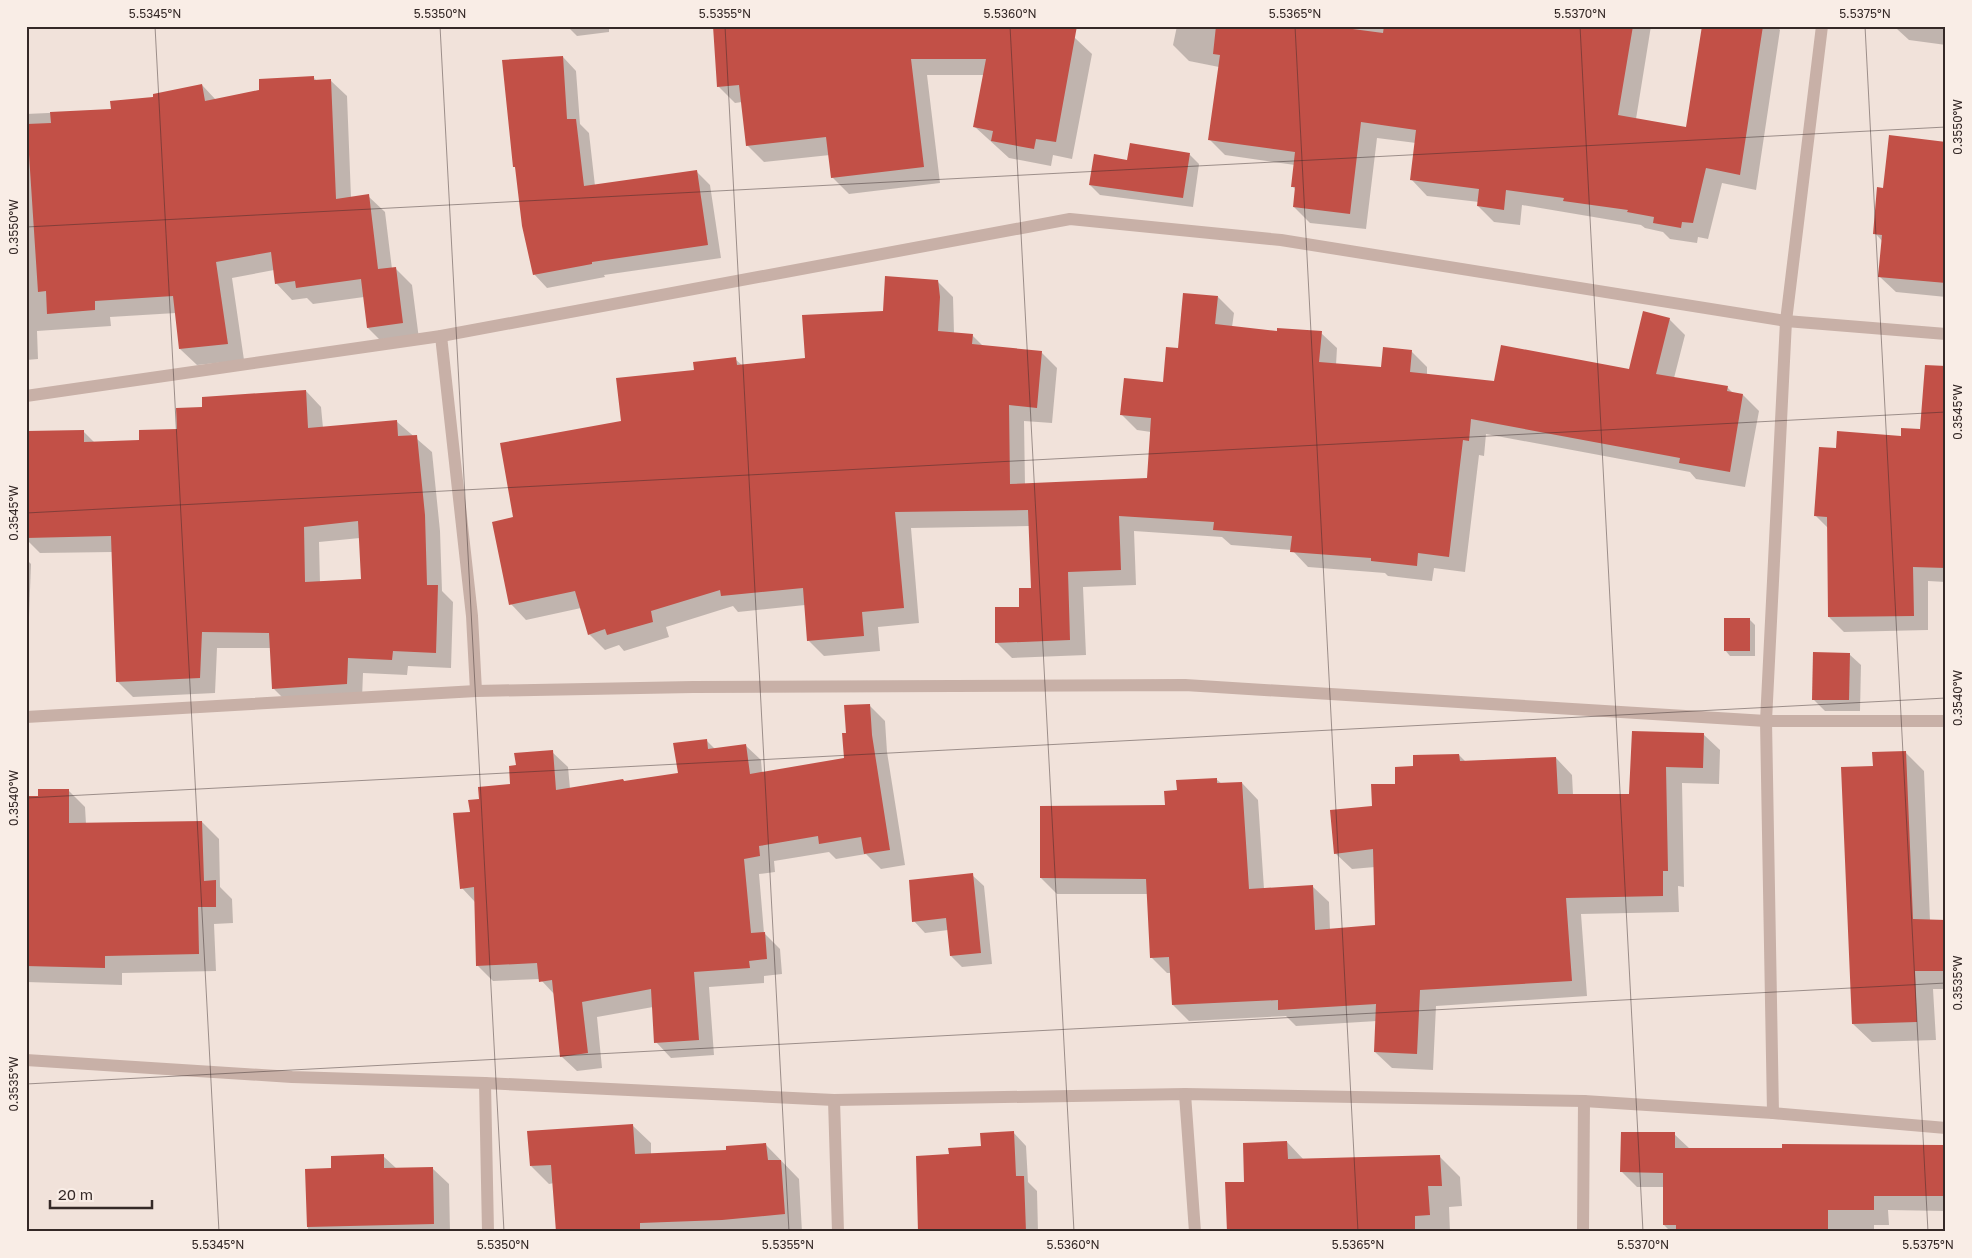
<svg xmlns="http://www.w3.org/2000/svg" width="1972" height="1258" font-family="'Golos Text',sans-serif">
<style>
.shadow{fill:#0003;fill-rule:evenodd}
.building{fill:#c25047;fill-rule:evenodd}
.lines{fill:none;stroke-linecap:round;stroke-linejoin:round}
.street{stroke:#c8b0a7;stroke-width:12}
.ticks{fill:none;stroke:#352927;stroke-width:1;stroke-opacity:0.45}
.neatline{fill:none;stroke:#352927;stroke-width:2}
.ticks-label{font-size:12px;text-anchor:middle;fill:#352927}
</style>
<rect width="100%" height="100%" fill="#f1e2da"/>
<g class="shadow">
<polygon points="567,26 609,26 609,32 577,36"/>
<polygon points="714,26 1075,38 1092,54 1072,159 1053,155 1051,166 1009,158 975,127 984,75 927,75 940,183 849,194 832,177 830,155 764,162 747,145 742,102 735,103 718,86"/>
<polygon points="1177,26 1651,26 1636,119 1687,128 1703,26 1777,26 1780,30 1756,190 1722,183 1708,239 1698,237 1697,243 1670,239 1663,232 1645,228 1641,225 1522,205 1520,225 1494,222 1478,206 1479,202 1427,196 1411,179 1416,143 1377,138 1366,229 1310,223 1294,207 1296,190 1292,186 1295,165 1225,155 1209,139 1219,67 1189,61 1173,45"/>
<polygon points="1897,26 1946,26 1946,45 1909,40 1897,29"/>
<polygon points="563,57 576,71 580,124 589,133 595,186 697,172 710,185 721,258 604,275 605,277 547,288 534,274 517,170 514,166"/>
<polygon points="314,78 317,81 330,80 347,96 351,198 368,196 385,212 392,269 396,269 412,285 419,339 384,344 368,328 364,297 313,304 307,298 292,300 276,283 274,270 232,278 244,360 197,365 180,349 176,313 110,317 111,326 37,331 38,359 26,360 26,114 113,110 202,85 216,100"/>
<polygon points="1946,143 1946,297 1896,292 1880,277 1883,242 1875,233 1884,189"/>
<polygon points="1189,154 1199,164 1193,207 1100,195 1090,185 1128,161"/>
<polygon points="937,281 953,297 954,333 972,335 984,347 1041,352 1057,368 1052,423 1024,421 1025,485 1148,480 1151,432 1137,430 1121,414 1164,383 1179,349 1218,297 1234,313 1232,327 1278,332 1321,333 1337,348 1336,365 1382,368 1411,351 1427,367 1427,375 1495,382 1630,370 1669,319 1685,335 1674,378 1727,387 1734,394 1743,395 1759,411 1745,487 1696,479 1690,472 1486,434 1484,456 1479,455 1465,572 1434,568 1432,581 1388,576 1385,573 1308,567 1292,550 1231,545 1222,537 1134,531 1136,585 1083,587 1086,655 1012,658 996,642 1032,589 1030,526 911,528 919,623 878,627 880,651 824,656 808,640 805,605 738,612 733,606 666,627 669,637 624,651 619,645 605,650 589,634 581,608 526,620 511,604 515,518 623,422 695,372 735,359 743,366 807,359"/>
<path d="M306,391l15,16 2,21 73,-7 36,31 8,79 2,60 11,11 -2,66 -43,-2 -1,9 -44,-2 -1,26 -73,5 -16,-16 -2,-40h-54l-2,45 -82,4 -16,-16 -4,-129 -73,1 -14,-14v-107l57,-1 12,12 45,-2 38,-11 26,-22zM360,538l2,42 -42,2 -1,-40z"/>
<polygon points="1946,414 1946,582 1928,581 1928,630 1844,632 1829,617 1828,528 1815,515 1837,450 1902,437 1921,430"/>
<polygon points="26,559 31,564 29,617 26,617"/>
<polygon points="1750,620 1755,625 1755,656 1730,656 1725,650"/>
<polygon points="1849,654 1861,665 1860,711 1825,711 1814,700"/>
<polygon points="869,705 885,721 887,752 905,865 881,869 866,854 836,859 829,852 774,861 775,872 759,874 764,933 780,949 782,974 764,976 764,983 709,987 714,1055 671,1058 656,1042 653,1007 597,1017 602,1068 577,1071 561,1056 555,995 540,979 493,981 478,966 475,902 462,888 471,813 481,800 511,785 517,766 552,752 568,767 570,789 623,780 625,782 679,774 706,740 715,749 745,745 761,760 762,773 846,759 847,734"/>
<polygon points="1703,734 1720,750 1719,784 1682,783 1684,887 1678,886 1679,912 1581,914 1587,996 1436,1006 1433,1070 1392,1068 1375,1052 1377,1021 1296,1026 1286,1016 1189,1021 1173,1005 1171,973 1167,973 1151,957 1148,894 1057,894 1041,878 1167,807 1178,791 1216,779 1222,784 1242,783 1258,800 1264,889 1312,886 1329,902 1330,930 1376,927 1375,867 1352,869 1335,853 1373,807 1414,768 1459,755 1466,762 1556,758 1572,775 1573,795 1630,795"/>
<polygon points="1905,752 1924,771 1930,921 1946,921 1946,989 1933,989 1936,1040 1872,1042 1853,1024 1874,767"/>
<polygon points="68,790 85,807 86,824 202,822 219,839 220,887 232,899 233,923 214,924 216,971 122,973 122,985 26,982 26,797 40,797"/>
<polygon points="972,875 984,886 992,964 962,967 951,956 948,930 925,933 914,921"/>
<polygon points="632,1125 651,1143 651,1154 728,1151 766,1145 799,1179 802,1232 557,1232 554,1183 549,1184 531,1166"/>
<polygon points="1013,1132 1026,1146 1028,1182 1037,1191 1038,1232 920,1232 950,1155 982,1147"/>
<polygon points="1674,1134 1690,1149 1943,1146 1946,1149 1946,1211 1888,1210 1889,1225 1874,1225 1874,1232 1671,1232 1664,1225 1665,1187 1637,1187 1622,1172"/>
<polygon points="1287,1142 1304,1160 1439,1156 1460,1177 1462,1206 1449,1207 1450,1232 1228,1232 1245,1183"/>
<polygon points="383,1156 397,1169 432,1168 449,1184 450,1232 308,1232 307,1170 333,1169"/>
</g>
<g class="building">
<polygon points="713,26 1077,26 1056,142 1036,139 1034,149 991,141 993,131 973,127 986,59 911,59 924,167 831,178 826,137 746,146 739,85 717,87"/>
<polygon points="1216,26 1330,26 1383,33 1384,26 1633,26 1618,115 1686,127 1702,26 1763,26 1740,175 1706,168 1693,223 1682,222 1681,228 1653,223 1654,217 1627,212 1628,210 1563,201 1564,198 1506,190 1504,210 1477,206 1479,189 1410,180 1416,130 1361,122 1350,214 1293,207 1295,187 1291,187 1295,152 1208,140 1220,55 1213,54"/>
<polygon points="563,56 567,119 576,119 584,186 697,170 708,245 592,262 592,264 533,275 522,226 515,167 513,167 502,60"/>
<polygon points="314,76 314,80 331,79 336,199 369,194 378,269 396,267 403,323 367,328 361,279 296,288 295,281 275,284 271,252 216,262 228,344 179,349 173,296 95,301 95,310 47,314 46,291 38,292 27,124 51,123 50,112 111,109 110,101 153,97 153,94 202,84 205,101 259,90 259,79"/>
<polygon points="1889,135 1946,142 1946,283 1878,277 1882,235 1873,234 1877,187 1883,188"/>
<polygon points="1130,143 1190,153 1183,198 1089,185 1094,154 1127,160"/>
<polygon points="885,276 938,280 940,297 938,331 973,334 972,344 1042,351 1037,408 1009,405 1010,484 1147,478 1151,418 1120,415 1124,378 1163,382 1166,347 1178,348 1183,293 1218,296 1215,324 1277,331 1277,328 1322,331 1319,362 1381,367 1383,347 1412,350 1410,372 1494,381 1501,345 1629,369 1643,311 1670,318 1656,374 1728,386 1727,391 1743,394 1730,472 1679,463 1680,458 1471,419 1469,441 1463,440 1449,557 1418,553 1417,566 1371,561 1371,558 1290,552 1292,536 1213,530 1214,522 1119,516 1121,570 1068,572 1070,640 995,643 995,607 1019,607 1019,588 1031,588 1028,510 895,512 904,608 862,612 864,636 807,641 803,588 721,596 720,590 651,611 653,622 607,635 605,629 588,635 575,591 509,605 492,522 513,517 500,443 621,421 616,378 694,370 693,362 736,357 737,365 805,358 802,315 883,311"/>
<polygon points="1925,365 1946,366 1946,568 1913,567 1914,616 1828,617 1827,517 1814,516 1819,447 1836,448 1837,431 1901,436 1901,428 1920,429"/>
<path d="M306,390l2,38 89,-8 1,16 19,-1 8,80 2,70h11l-2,68 -43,-2 -1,9 -44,-2 -1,26 -75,5 -3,-56 -67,-1 -2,46 -84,4 -5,-146 -85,2v-107l58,-1v12l55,-2v-10l38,-1 -1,-21 26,-1v-10zM358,521l3,58 -56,3 -1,-55z"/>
<rect x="1724" y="618" width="26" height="33"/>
<polygon points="1813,652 1850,653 1849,700 1812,700"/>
<polygon points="870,704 872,735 890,850 864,854 861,837 819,844 818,836 759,846 760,856 744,859 751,933 765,932 767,959 749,961 750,968 694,972 699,1040 654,1043 651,989 582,1002 588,1053 560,1057 552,980 539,982 537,963 476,966 474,887 460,889 453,813 470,812 468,800 479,799 478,787 510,784 509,766 516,765 514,753 553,750 556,790 623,779 624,781 678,773 673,743 707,739 708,749 746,744 750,774 844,758 842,733 846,733 844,705"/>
<polygon points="1632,731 1704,733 1703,768 1666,767 1668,871 1663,871 1663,896 1566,898 1572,981 1420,990 1417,1054 1374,1052 1376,1004 1278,1010 1278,1000 1172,1005 1169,957 1150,958 1146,879 1040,878 1040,806 1165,805 1164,791 1177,790 1176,780 1217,778 1217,783 1242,782 1249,889 1313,885 1315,930 1375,925 1373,849 1334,854 1330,810 1372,806 1371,784 1395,784 1395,767 1413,766 1413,755 1459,754 1460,761 1556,757 1558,794 1629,794"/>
<polygon points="1906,751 1913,919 1946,920 1946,971 1915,971 1917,1022 1852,1024 1841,767 1873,766 1872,752"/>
<polygon points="38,789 69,789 69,823 202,821 204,881 216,880 216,907 198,907 199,954 105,956 105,968 26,966 26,796 38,796"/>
<polygon points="973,873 981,953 950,956 946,918 912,922 909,880"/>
<polygon points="633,1124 635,1154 726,1150 726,1146 766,1143 768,1160 781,1160 785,1214 722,1220 640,1223 640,1232 556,1232 551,1165 530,1166 527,1131"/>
<polygon points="1014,1131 1016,1176 1024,1176 1026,1232 918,1232 916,1156 949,1154 948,1148 981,1146 980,1133"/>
<polygon points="1621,1132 1675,1132 1675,1148 1782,1148 1782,1144 1943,1145 1943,1196 1874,1196 1874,1210 1828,1210 1828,1232 1676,1232 1676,1225 1663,1225 1663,1173 1620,1172"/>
<polygon points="1287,1141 1288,1159 1440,1155 1442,1186 1428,1186 1430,1215 1415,1216 1415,1232 1227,1232 1225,1182 1244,1182 1243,1143"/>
<polygon points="384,1154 384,1168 433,1167 434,1224 307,1227 305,1169 331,1168 331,1156"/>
</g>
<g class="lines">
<g class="street">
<polyline points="441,336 472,616 476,691"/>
<polyline points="26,396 441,336 1070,219 1281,240 1786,321 1946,334"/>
<polyline points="26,717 476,691 693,687 1185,685 1766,721 1946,721"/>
<polyline points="26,1060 292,1077 485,1083 834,1100 1185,1094 1584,1101 1773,1113 1946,1128"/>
<polyline points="485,1083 488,1232"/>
<polyline points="1185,1094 1195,1232"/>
<polyline points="834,1100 838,1232"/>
<polyline points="1773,1113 1766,721 1786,321 1822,26"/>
<polyline points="1583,1232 1584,1101"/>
</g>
</g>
<path class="ticks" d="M155,26l64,1206M440,26l64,1206M725,26l64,1206M1010,26l64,1206M1295,26l63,1206M1580,26l63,1206M1865,26l63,1206M26,227l1920,-100M26,513l1920,-101M26,798l1920,-100M26,1084l1920,-101"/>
<rect width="1972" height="1258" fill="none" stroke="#f9ede6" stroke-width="55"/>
<path d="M50 1200v8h102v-8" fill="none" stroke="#352927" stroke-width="2.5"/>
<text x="58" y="1200" font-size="15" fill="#352927" stroke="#f9ede6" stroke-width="4" paint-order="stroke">20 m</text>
<rect x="28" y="28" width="1916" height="1202" class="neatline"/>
<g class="ticks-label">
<text x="155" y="18">5.5345°N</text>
<text x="440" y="18">5.5350°N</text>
<text x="725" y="18">5.5355°N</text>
<text x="1010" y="18">5.5360°N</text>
<text x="1295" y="18">5.5365°N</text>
<text x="1580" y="18">5.5370°N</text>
<text x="1865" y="18">5.5375°N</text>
<text transform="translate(1958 127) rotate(-90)" y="4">0.3550°W</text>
<text transform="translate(14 227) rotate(-90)" y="4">0.3550°W</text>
<text transform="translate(1958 412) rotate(-90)" y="4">0.3545°W</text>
<text transform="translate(14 513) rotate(-90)" y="4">0.3545°W</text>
<text transform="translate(1958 698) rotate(-90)" y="4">0.3540°W</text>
<text transform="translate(14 798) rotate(-90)" y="4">0.3540°W</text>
<text transform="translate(1958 983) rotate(-90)" y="4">0.3535°W</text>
<text transform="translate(14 1084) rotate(-90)" y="4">0.3535°W</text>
<text x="218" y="1249">5.5345°N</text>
<text x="503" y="1249">5.5350°N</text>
<text x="788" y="1249">5.5355°N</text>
<text x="1073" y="1249">5.5360°N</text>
<text x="1358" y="1249">5.5365°N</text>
<text x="1643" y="1249">5.5370°N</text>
<text x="1928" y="1249">5.5375°N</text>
</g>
</svg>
